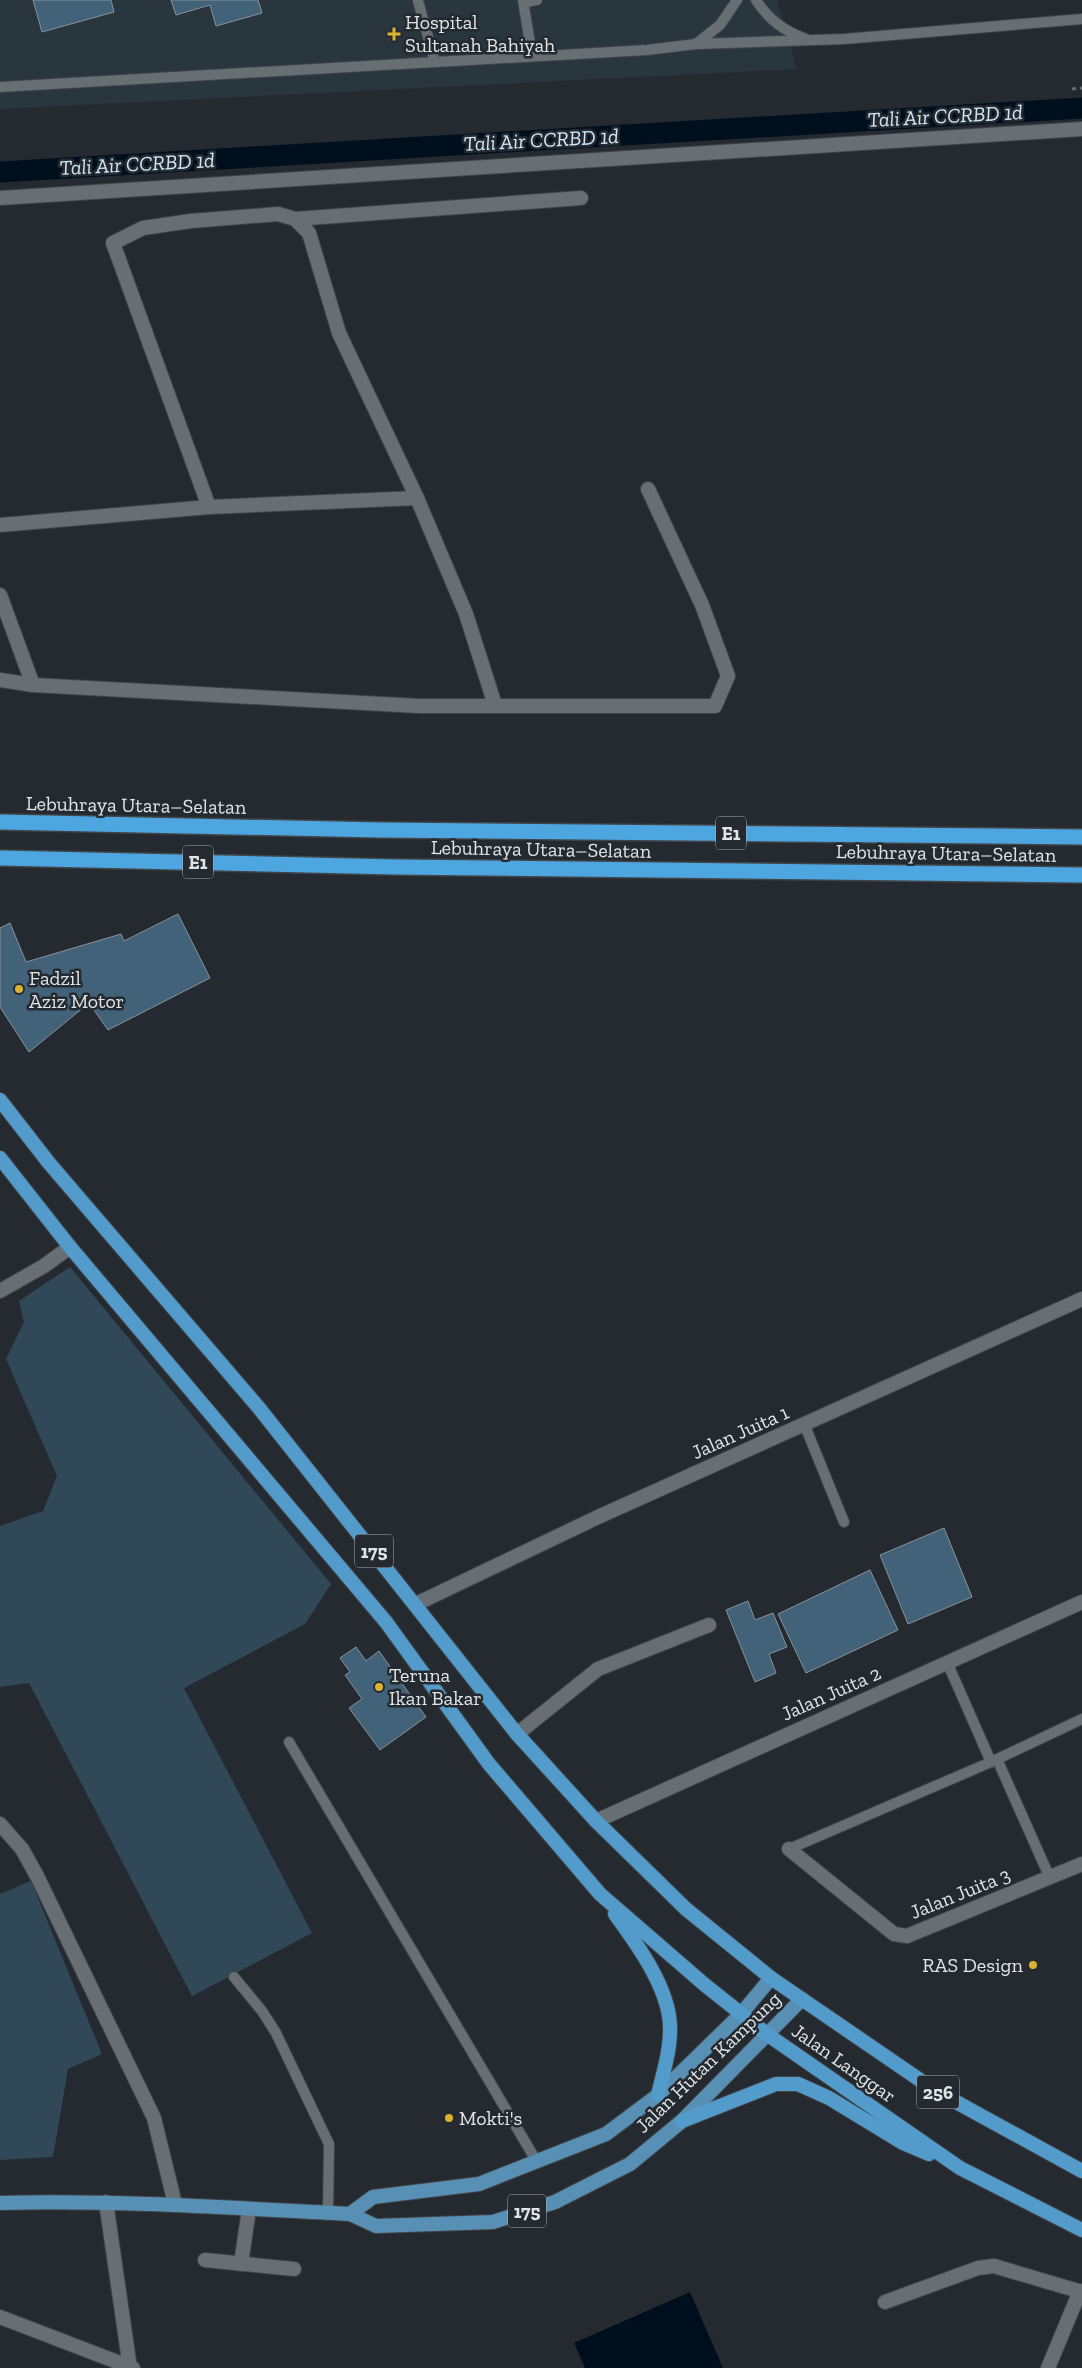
<svg xmlns="http://www.w3.org/2000/svg" width="1082" height="2368" font-family="'Zilla Slab',serif">
<style>
.built{fill:#2a363e}
.green{fill:#314859}
.water{fill:#000f1e}
.lines{fill:none;stroke-linecap:round;stroke-linejoin:round}
.canal{stroke:#000f1e;stroke-width:21}
.building{fill:#416279;stroke:#8a9298}
.service-casing{stroke:#404549;stroke-width:12}
.minor-casing{stroke:#404549;stroke-width:16}
.primary-casing{stroke:#404549;stroke-width:16}
.trunk-casing{stroke:#404549;stroke-width:16}
.motorway-casing{stroke:#404549;stroke-width:18}
.path{stroke:#696e73;stroke-width:3;stroke-dasharray:4 4;stroke-linecap:butt}
.service{stroke:#676f74;stroke-width:10}
.minor{stroke:#676f74;stroke-width:14}
.primary{stroke:#5890b5;stroke-width:14}
.trunk{stroke:#539bcb;stroke-width:14}
.motorway{stroke:#4ea6e1;stroke-width:15}
.poi-dot{fill:#dab333;stroke:#242a2f;stroke-width:2}
.labels{text-anchor:middle;stroke-width:5;stroke-linejoin:round;paint-order:stroke}
.shield{fill:#242a2f;stroke:#a8acb0;stroke-width:1}
.shield-label{font-size:19px;font-weight:bold;fill:#e0e4e7}
.poi-label{font-size:20px;fill:#e0e4e7;stroke:#242a2f;text-anchor:start}
.street-label{font-size:20px;fill:#e0e4e7;stroke:#242a2f}
.water-label{font-size:21px;font-style:italic;fill:#cfe6f7;stroke:#242a2f}
</style>
<rect width="100%" height="100%" fill="#242a2f"/>
<polygon class="built" points="0,0 777,0 797,69 0,109"/>
<g class="green">
<polygon points="70,1267 331,1584 305,1624 184,1688 312,1933 192,1996 29,1683 0,1687 0,1526 43,1511 57,1476 6,1359 24,1322 19,1301"/>
<polygon points="31,1881 102,2054 68,2069 53,2157 0,2160 0,1894"/>
</g>
<polygon class="water" points="690,2292 723,2368 585,2368 574,2343"/>
<g class="lines">
<polyline class="canal" points="0,172 1082,108"/>
</g>
<g class="building">
<polygon points="33,0 111,0 114,12 42,32"/>
<polygon points="171,0 258,0 262,13 216,26 210,5 176,15"/>
<polygon points="178,914 210,978 108,1030 89,1003 29,1052 0,1007 0,928 10,923 26,962 121,934 124,941"/>
<polygon points="944,1528 972,1597 908,1624 880,1555"/>
<polygon points="870,1570 898,1630 806,1673 778,1614"/>
<polygon points="748,1601 755,1620 773,1613 787,1647 769,1654 776,1673 755,1682 726,1610"/>
<polygon points="356,1647 366,1661 379,1651 426,1717 380,1750 349,1708 362,1699 345,1675 350,1672 340,1658"/>
</g>
<g class="lines">
<defs>
<g id="service">
<polyline points="523,0 532,56"/>
<path d="M756,0c13,20 28,31 50,39"/>
<polyline points="418,1 435,62"/>
<polyline points="524,3 537,0"/>
<polyline points="696,44 844,39 1082,19"/>
<polyline points="0,87 647,50 696,44 720,25 737,0"/>
<polyline points="805,1426 844,1522"/>
<polyline points="947,1662 991,1762"/>
<polyline points="289,1742 537,2162"/>
<polyline points="997,1759 1050,1878"/>
<polyline points="789,1849 991,1762 1082,1719"/>
<polyline points="234,1977 262,2011 276,2033 329,2144 328,2213"/>
</g>
<g id="minor">
<polyline points="0,198 1082,129"/>
<polyline points="295,219 581,198"/>
<polyline points="209,507 113,243 143,228 191,221 278,214 295,219 309,233 339,333 417,498 466,614 495,705"/>
<polyline points="0,525 209,507 417,498"/>
<polyline points="0,595 33,685"/>
<polyline points="0,680 33,685 419,706 715,706 728,676 702,605 648,489"/>
<polyline points="0,1291 44,1266 70,1247"/>
<polyline points="416,1604 598,1517 1082,1299"/>
<polyline points="517,1734 598,1669 709,1625"/>
<polyline points="596,1821 1082,1602"/>
<polyline points="0,1824 22,1849 37,1876 154,2118 175,2204"/>
<polyline points="789,1849 894,1934 907,1936 1082,1864"/>
<polyline points="106,2202 130,2368"/>
<polyline points="205,2260 294,2269"/>
<polyline points="241,2264 249,2209"/>
<polyline points="885,2302 978,2268 994,2266 1082,2292"/>
<polyline points="0,2317 133,2368"/>
<polyline points="1048,2368 1080,2291"/>
</g>
<g id="primary">
<path d="M0,2203c117,-3 233,5 350,11l26,12 117,-4 62,-20 75,-38 52,-43 120,-122"/>
<polyline points="350,2214 373,2197 479,2184 606,2134 658,2095 741,2014 771,1978"/>
</g>
<g id="trunk">
<polyline points="0,1100 49,1163 259,1408 517,1734 596,1821 686,1909 771,1978 936,2091 1082,2171"/>
<polyline points="0,1158 70,1247 386,1622 489,1764 600,1894 705,1985 768,2035 960,2168 1082,2230"/>
<path d="M615,1914c22,30 54,74 55,112 1,23 -7,47 -12,69"/>
<polyline points="682,2121 776,2084 798,2084 829,2098 903,2143 929,2154"/>
</g>
<g id="motorway">
<polyline points="0,822 380,830 1082,837"/>
<polyline points="0,858 395,867 1082,875"/>
</g>
</defs>
<use href="#service" class="service-casing"/>
<use href="#minor" class="minor-casing"/>
<use href="#primary" class="primary-casing"/>
<use href="#trunk" class="trunk-casing"/>
<use href="#motorway" class="motorway-casing"/>
<polyline class="path" points="1072,89 1082,88"/>
<use href="#service" class="service"/>
<use href="#minor" class="minor"/>
<use href="#primary" class="primary"/>
<use href="#trunk" class="trunk"/>
<use href="#motorway" class="motorway"/>
</g>
<g class="poi-dot">
<path d="M391.5 26.5h5v5h5v5h-5v5h-5v-5h-5v-5h5z"/>
<circle cx="19" cy="989" r="5"/>
<circle cx="379" cy="1687" r="5"/>
<circle cx="1033" cy="1965" r="5"/>
<circle cx="449" cy="2118" r="5"/>
</g>
<g class="labels">
<g class="shield">
<rect x="716" y="816.5" width="30" height="33" rx="4"/>
<rect x="183" y="845.5" width="30" height="33" rx="4"/>
<rect x="355" y="1534.5" width="38" height="33" rx="4"/>
<rect x="917" y="2075.5" width="42" height="33" rx="4"/>
<rect x="508" y="2194.5" width="38" height="33" rx="4"/>
</g>
<g class="shield-label">
<text x="731" y="840">E1</text>
<text x="198" y="869">E1</text>
<text x="374" y="1558">175</text>
<text x="938" y="2099">256</text>
<text x="527" y="2218">175</text>
</g>
<g class="poi-label">
<text x="405" y="29">Hospital<tspan x="405" dy="23">Sultanah Bahiyah</tspan></text>
<text x="29" y="985">Fadzil<tspan x="29" dy="23">Aziz Motor</tspan></text>
<text x="389" y="1682">Teruna<tspan x="389" dy="23">Ikan Bakar</tspan></text>
<text x="1023" y="1972" text-anchor="end">RAS Design</text>
<text x="459" y="2125">Mokti's</text>
</g>
<g class="street-label">
<text transform="translate(136 805) rotate(1)" y="7">Lebuhraya Utara–Selatan</text>
<text transform="translate(541 849) rotate(1)" y="7">Lebuhraya Utara–Selatan</text>
<text transform="translate(946 853) rotate(1)" y="7">Lebuhraya Utara–Selatan</text>
<text transform="translate(740 1432) rotate(-24)" y="7">Jalan Juita 1</text>
<text transform="translate(831 1693) rotate(-24)" y="7">Jalan Juita 2</text>
<text transform="translate(960 1893) rotate(-22)" y="7">Jalan Juita 3</text>
<text transform="translate(708 2062) rotate(-44)" y="7">Jalan Hutan Kampung</text>
<text transform="translate(844 2063) rotate(35)" y="7">Jalan Langgar</text>
</g>
<g class="water-label">
<text transform="translate(945 116) rotate(-3)" y="7">Tali Air CCRBD 1d</text>
<text transform="translate(541 140) rotate(-3)" y="7">Tali Air CCRBD 1d</text>
<text transform="translate(137 164) rotate(-3)" y="7">Tali Air CCRBD 1d</text>
</g>
</g>
</svg>
